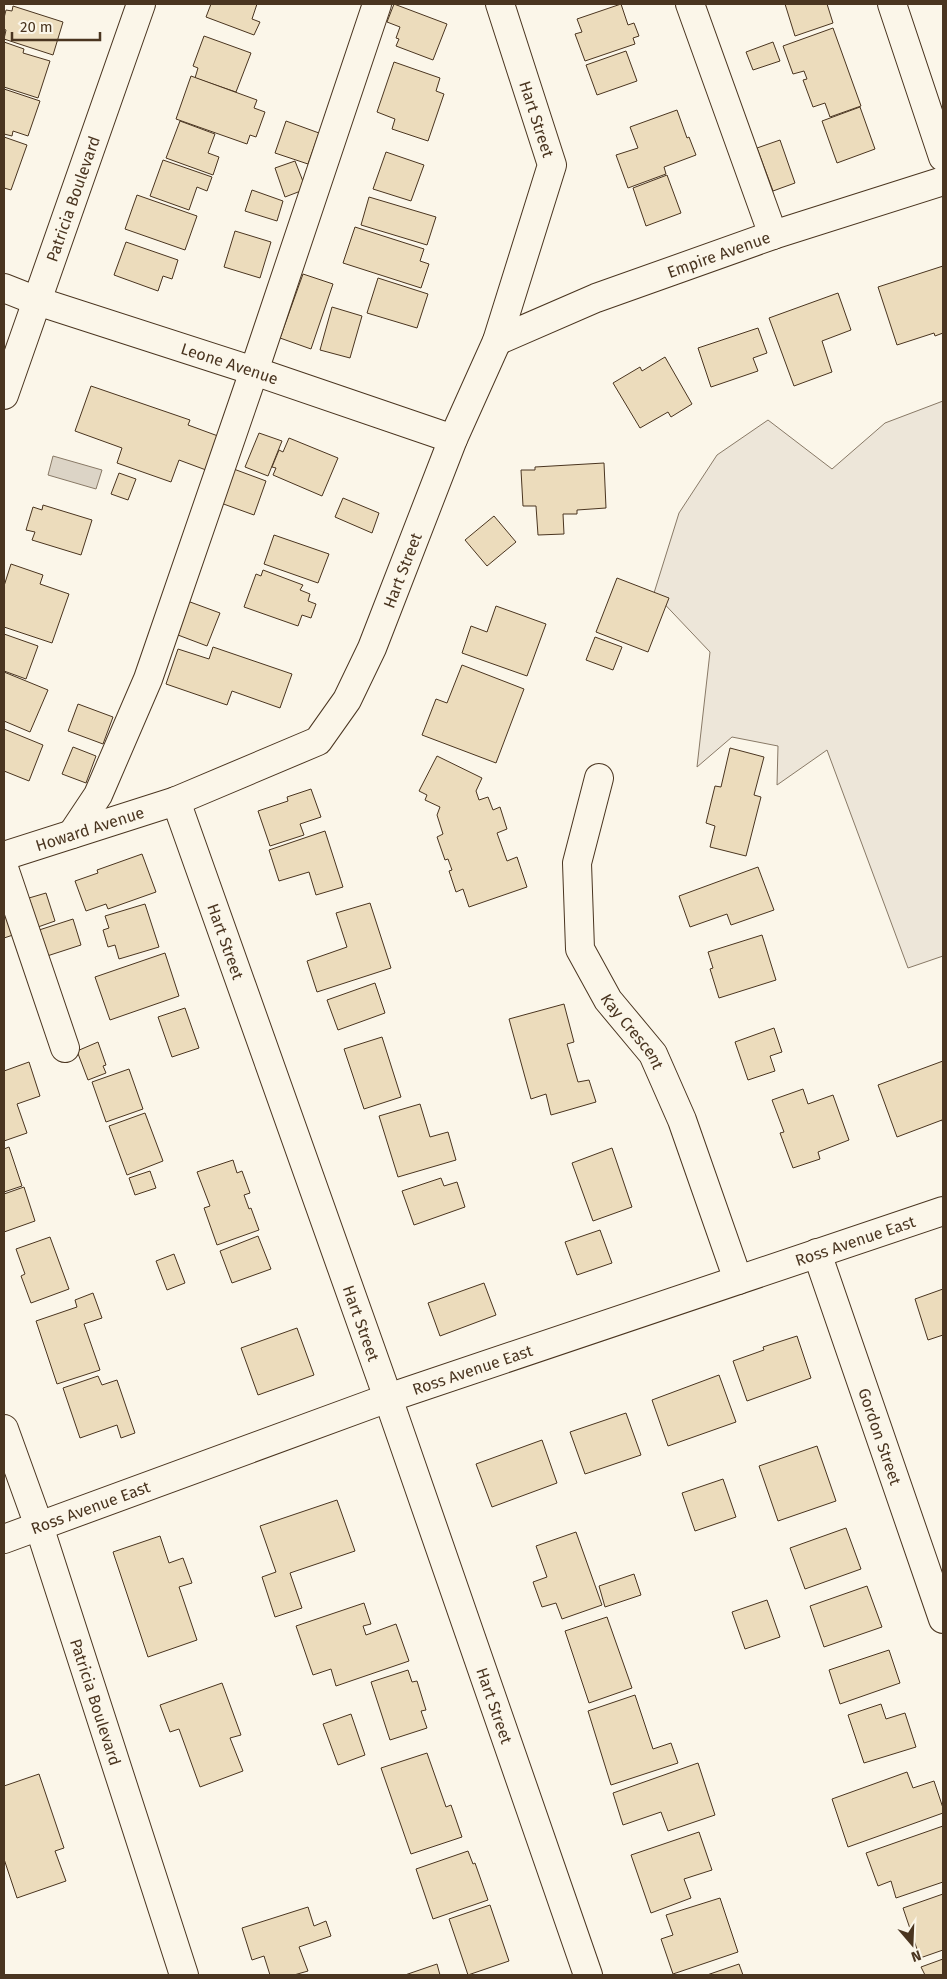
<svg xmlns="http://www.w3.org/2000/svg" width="947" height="1979" font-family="'Fira Sans',sans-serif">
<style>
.green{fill:#ede6d9;stroke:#887966}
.water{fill:#dcd4c6;stroke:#887966}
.building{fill:#ecdcbc;stroke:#4a3520}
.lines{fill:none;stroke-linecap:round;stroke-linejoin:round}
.minor-casing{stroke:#4a3520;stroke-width:30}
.major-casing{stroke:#4a3520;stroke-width:30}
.minor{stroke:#fbf6e9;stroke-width:28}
.major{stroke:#fbf6e9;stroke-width:28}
.labels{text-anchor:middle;stroke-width:4;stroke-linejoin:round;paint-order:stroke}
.street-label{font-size:16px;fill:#4a3520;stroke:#fbf6e9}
</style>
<rect width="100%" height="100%" fill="#fbf6e9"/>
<polygon class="green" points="943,401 943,956 908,968 827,750 777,785 778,746 732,737 697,767 710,652 654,593 679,513 717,455 768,420 832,469 885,423"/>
<polygon class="water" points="53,456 102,470 96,489 48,475"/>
<g class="building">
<polygon points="211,4 257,4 252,19 260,22 254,35 206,17"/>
<polygon points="394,4 447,24 433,60 396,46 399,39 396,38 400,27 387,22"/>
<polygon points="621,4 628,25 634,23 639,36 633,38 635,44 585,61 575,34 582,32 577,19"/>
<polygon points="785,4 827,4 833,23 795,36"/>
<polygon points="13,6 63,22 53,55 4,39 6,30 4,29 4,18 6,10 12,11"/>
<polygon points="833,28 861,106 830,117 825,103 813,107 803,80 807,79 804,71 793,74 783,46"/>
<polygon points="204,36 251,53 236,92 195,78 198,68 193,66"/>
<polygon points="4,42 24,49 23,53 50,61 38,98 4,87"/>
<polygon points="773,42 780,61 753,70 746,52"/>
<polygon points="626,51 637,81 597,95 586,65"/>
<polygon points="394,62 440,78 436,91 444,94 428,141 392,129 395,119 377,112"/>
<polygon points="191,76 257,100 254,108 265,112 256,137 250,135 247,144 176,119"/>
<polygon points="4,89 40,101 28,136 13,131 12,136 4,134"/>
<polygon points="860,107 875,149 837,163 822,121"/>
<polygon points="677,110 687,138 689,137 696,155 664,167 666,174 628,188 616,155 638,148 630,127"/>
<polygon points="180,121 215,134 208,153 219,157 213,175 166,158"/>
<polygon points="286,121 319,133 308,164 275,153"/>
<polygon points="4,137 27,145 11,190 4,188"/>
<polygon points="780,140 795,183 773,191 757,148"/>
<polygon points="386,152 424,165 411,201 373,189"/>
<polygon points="163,160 212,177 207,191 197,187 189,210 150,196"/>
<polygon points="295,161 306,189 285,197 275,168"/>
<polygon points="667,175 681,213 646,226 633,188"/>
<polygon points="252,190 283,201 277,221 245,211"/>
<polygon points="137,195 197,216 185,250 125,229"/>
<polygon points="369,197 436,217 427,245 361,225"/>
<polygon points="355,227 424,249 420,261 429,264 421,288 343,263"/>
<polygon points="235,231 271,242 260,278 224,267"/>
<polygon points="126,242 178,260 172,279 163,276 158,291 114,275"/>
<polygon points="943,266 943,333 935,336 934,333 897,345 878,287"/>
<polygon points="303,274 333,284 311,349 280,338"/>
<polygon points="378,278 428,294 417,328 367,313"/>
<polygon points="838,293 851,330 822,341 832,372 794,386 769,318"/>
<polygon points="332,307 362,316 350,358 320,350"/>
<polygon points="758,328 767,353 753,358 758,371 711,387 698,348"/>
<polygon points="665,357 692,404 671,417 668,412 640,428 613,383 640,367 642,371"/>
<polygon points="91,386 190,420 188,425 218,436 206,470 179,460 171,482 117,463 122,448 75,431"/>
<polygon points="259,433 282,441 268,476 245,467"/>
<polygon points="289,438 338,458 322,496 273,475 276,468 272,467 279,450 283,452"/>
<polygon points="604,463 606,508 577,510 577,514 563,514 564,534 538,535 536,506 523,506 521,470 535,470 535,467"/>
<polygon points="231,468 266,481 254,515 218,502"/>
<polygon points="119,473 136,479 128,500 111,494"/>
<polygon points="343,498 379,513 372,533 335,517"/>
<polygon points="43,505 92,520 81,555 32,540 35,532 26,530 33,507 42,510"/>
<polygon points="494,516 516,542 487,566 465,540"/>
<polygon points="274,535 329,554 318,583 264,564"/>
<polygon points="11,564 43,575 40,584 69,594 52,643 4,627 4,586"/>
<polygon points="263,570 303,585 300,590 310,594 308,601 316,604 311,618 302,615 298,626 244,607 256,574 261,576"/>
<polygon points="617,578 669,598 648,652 596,632"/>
<polygon points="182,599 220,613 207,646 170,632"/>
<polygon points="496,606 546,624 527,676 462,653 471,626 487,632"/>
<polygon points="4,634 38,646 26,679 4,671"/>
<polygon points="595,637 622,647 613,670 586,660"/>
<polygon points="213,647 292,674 280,708 232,691 227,705 166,684 178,649 209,659"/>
<polygon points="462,665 524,689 496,763 422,735 436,699 447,703"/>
<polygon points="4,672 48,690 30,732 4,721"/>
<polygon points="78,704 113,717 103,744 68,731"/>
<polygon points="4,729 43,745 29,781 4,771"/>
<polygon points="73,747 96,756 86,783 62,774"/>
<polygon points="730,748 764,757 754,795 761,797 746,856 710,847 715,826 706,823 715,786 721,787"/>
<polygon points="437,756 482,778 476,791 479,800 488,797 493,810 500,807 507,829 497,833 507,861 517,857 527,887 469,907 463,889 456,892 449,871 452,870 448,859 445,860 437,837 443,834 437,815 440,807 425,800 427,795 419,791"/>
<polygon points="311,789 321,817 300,824 304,835 270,846 258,811 288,801 287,797"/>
<polygon points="325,831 343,887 316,895 309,872 279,881 269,850"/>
<polygon points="142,854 156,892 108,909 106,904 86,911 75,881 98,873 97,870"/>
<polygon points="758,867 774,910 731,925 727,914 690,927 679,896"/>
<polygon points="46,893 55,921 38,927 29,898"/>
<polygon points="370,903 391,968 317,992 307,961 347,947 336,913"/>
<polygon points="145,904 159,947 119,959 115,945 108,947 103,930 109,928 105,916"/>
<polygon points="4,906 16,934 4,938"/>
<polygon points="73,919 81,945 44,957 36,931"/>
<polygon points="762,935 776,980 719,998 710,969 713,968 708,952"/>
<polygon points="165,953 179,996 110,1020 95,977"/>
<polygon points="375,983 385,1013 338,1030 327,1000"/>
<polygon points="564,1004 574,1042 567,1044 578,1082 589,1080 596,1102 551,1115 546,1094 531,1099 509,1019"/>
<polygon points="185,1008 199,1048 172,1057 158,1017"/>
<polygon points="774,1028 782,1052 770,1056 775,1071 748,1080 735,1042"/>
<polygon points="382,1037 401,1097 364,1109 344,1049"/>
<polygon points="98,1042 106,1065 103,1066 106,1073 88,1080 77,1051"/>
<polygon points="943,1061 943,1124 942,1120 897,1137 878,1085"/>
<polygon points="29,1062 40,1096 17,1104 27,1133 4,1141 4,1071"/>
<polygon points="129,1069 143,1109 106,1122 92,1082"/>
<polygon points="803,1089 808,1104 833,1095 849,1140 818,1152 820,1159 793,1168 780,1133 784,1132 772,1100"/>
<polygon points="420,1104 430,1137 448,1132 456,1160 398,1177 379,1116"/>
<polygon points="145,1113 163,1161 127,1175 109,1126"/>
<polygon points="9,1147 22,1186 4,1192 4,1149"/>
<polygon points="612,1148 632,1207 593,1221 572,1163"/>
<polygon points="233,1160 237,1173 242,1171 250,1193 244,1195 249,1209 251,1208 259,1230 217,1245 204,1208 210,1206 197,1172"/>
<polygon points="150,1171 156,1188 135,1195 129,1178"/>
<polygon points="441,1178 444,1186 457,1182 465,1207 414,1225 402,1191"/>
<polygon points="24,1187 35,1221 4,1232 4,1194"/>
<polygon points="600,1230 612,1263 577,1275 565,1242"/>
<polygon points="258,1236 271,1269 232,1283 220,1251"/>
<polygon points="50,1237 69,1289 31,1303 21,1276 25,1274 16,1249"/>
<polygon points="174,1254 185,1283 167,1290 156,1261"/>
<polygon points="484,1283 496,1315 440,1336 428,1303"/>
<polygon points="943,1289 943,1335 928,1340 915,1299"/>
<polygon points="93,1293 102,1318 84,1324 100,1370 57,1384 36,1321 77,1307 75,1300"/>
<polygon points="297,1328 314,1375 258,1395 241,1348"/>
<polygon points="797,1336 811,1378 747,1401 733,1361 764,1350 763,1347"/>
<polygon points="719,1375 736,1422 668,1446 652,1400"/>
<polygon points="98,1376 102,1385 117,1380 135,1433 121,1438 117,1425 80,1438 63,1388"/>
<polygon points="626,1413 641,1455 585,1474 570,1432"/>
<polygon points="542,1440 557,1483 492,1507 476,1464"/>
<polygon points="817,1446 836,1501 778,1521 759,1466"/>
<polygon points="723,1479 736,1517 695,1531 682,1493"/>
<polygon points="337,1500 355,1551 290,1573 302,1608 275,1617 262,1577 276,1572 260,1526"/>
<polygon points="846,1528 861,1569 805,1589 790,1548"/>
<polygon points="576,1532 602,1605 562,1619 556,1603 542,1607 533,1582 547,1577 536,1546"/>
<polygon points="160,1536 169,1563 183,1558 192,1583 179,1587 197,1640 148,1657 113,1552"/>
<polygon points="634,1574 641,1595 605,1607 599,1586"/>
<polygon points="867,1586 882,1627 824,1647 810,1606"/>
<polygon points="767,1600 780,1637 745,1649 732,1612"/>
<polygon points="364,1603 371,1624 363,1626 366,1635 396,1624 409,1661 336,1686 331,1669 313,1675 296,1626"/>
<polygon points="607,1617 632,1688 589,1703 565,1631"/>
<polygon points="889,1650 900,1683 840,1704 829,1670"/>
<polygon points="408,1670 412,1682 417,1681 426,1710 421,1711 427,1728 390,1740 371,1682"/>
<polygon points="222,1683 241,1735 230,1738 243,1771 200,1787 179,1729 170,1732 160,1705"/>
<polygon points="635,1695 653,1749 671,1743 678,1763 611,1785 588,1711"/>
<polygon points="881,1704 886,1719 905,1713 916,1747 864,1763 848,1715"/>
<polygon points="351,1714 365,1755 338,1765 323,1724"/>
<polygon points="427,1753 446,1807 451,1805 462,1837 411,1854 381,1768"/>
<polygon points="698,1763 715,1815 668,1831 661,1812 623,1825 613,1793"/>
<polygon points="907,1772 913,1788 934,1781 943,1808 943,1813 848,1847 832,1799"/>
<polygon points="39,1774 64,1848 55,1851 66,1881 17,1898 4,1859 4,1786"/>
<polygon points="943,1826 943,1882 896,1898 891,1881 878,1886 866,1853"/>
<polygon points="699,1832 712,1870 684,1879 691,1898 651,1913 631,1855"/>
<polygon points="468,1851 473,1864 475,1863 488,1900 433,1919 416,1869"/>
<polygon points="943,1894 943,1950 920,1958 903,1908"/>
<polygon points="720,1898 738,1952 673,1974 661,1939 673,1935 666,1915"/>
<polygon points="490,1905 509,1961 468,1975 449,1919"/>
<polygon points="308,1907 314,1926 326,1921 331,1936 299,1947 308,1971 294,1975 270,1975 264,1956 252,1960 242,1928"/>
<polygon points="943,1959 943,1975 925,1975 921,1967"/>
<polygon points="437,1964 440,1975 405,1975"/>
<polygon points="739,1964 743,1975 707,1975"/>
</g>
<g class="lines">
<defs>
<g id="minor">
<polyline points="690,4 773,235"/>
<polyline points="892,4 943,157"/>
<path id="s1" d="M4,288l33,13 217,70 199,68"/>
<path id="s2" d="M497,341l99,-43 177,-63 170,-54"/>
<path id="s3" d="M4,395l137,-391"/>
<path id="s4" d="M599,778l-22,85 3,86 28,51 45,54 29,66 56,160"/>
<path id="s5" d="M176,801l212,597 200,577"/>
<polyline points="72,834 98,795 148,679 254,371 377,4"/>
<path id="s6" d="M4,856l172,-55 142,-60 29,-41 25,-52 81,-209 44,-98 55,-176 -52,-161"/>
<polyline points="4,868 65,1048"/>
<path id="s7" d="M817,1253l126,366"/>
<path id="s8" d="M4,1429l35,97 145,449"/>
</g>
<g id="major">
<path id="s9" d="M4,1539l384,-141 555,-187"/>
</g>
</defs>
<use href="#minor" class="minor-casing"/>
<use href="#major" class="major-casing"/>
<use href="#minor" class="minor"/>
<use href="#major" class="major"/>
</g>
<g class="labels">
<g class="street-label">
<text transform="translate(537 119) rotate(72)" y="6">Hart Street</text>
<text dy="6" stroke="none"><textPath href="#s3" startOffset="208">Patricia Boulevard</textPath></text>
<text dy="6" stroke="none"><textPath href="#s2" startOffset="238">Empire Avenue</textPath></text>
<text dy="6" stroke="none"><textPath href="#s1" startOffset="238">Leone Avenue</textPath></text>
<text dy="6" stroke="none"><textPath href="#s6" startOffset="526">Hart Street</textPath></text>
<text dy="6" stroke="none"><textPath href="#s6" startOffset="90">Howard Avenue</textPath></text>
<text dy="6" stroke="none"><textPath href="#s5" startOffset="149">Hart Street</textPath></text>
<text dy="6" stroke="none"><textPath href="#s4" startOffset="272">Kay Crescent</textPath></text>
<text dy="6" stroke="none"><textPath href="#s9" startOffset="902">Ross Avenue East</textPath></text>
<text dy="6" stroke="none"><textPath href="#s5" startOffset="554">Hart Street</textPath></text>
<text dy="6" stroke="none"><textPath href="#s9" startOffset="498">Ross Avenue East</textPath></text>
<text dy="6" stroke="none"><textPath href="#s7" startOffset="194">Gordon Street</textPath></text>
<text dy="6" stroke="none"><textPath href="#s9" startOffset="92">Ross Avenue East</textPath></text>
<text dy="6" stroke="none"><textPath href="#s8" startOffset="288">Patricia Boulevard</textPath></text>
<text dy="6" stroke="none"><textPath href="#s5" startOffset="959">Hart Street</textPath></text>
</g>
</g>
<rect width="947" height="1979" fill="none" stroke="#4a3520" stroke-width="10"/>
<g transform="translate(912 1944) rotate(161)" stroke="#fbf6e9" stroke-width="4" paint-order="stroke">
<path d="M0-4L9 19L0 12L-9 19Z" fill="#4a3520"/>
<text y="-8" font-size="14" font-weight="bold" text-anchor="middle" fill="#4a3520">N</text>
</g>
<path d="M12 32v8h88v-8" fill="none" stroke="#4a3520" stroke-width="2.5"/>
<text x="20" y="32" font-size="15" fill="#4a3520" stroke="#fbf6e9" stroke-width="4" paint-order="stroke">20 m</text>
</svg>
